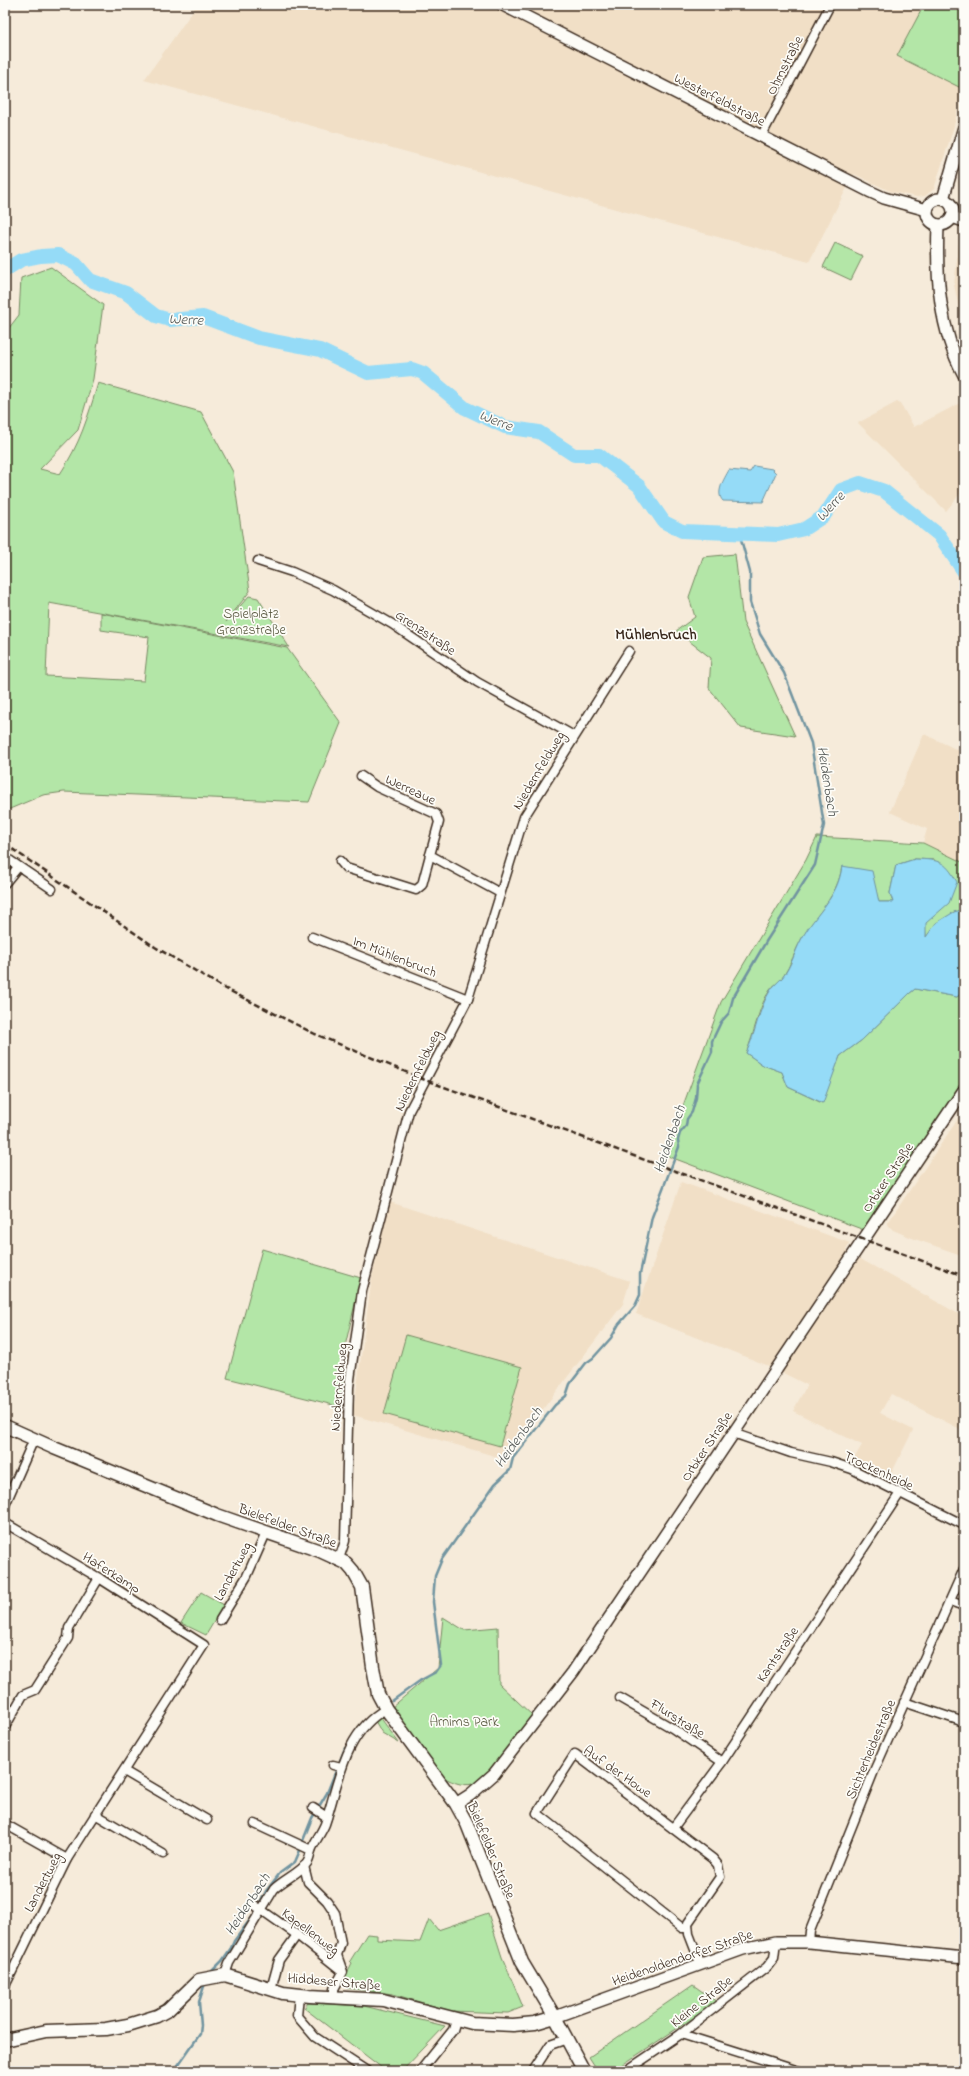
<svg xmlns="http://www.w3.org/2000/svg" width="969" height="2076" font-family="'Indie Flower',sans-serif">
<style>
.built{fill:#f1dfc6}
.green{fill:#b3e6a7;stroke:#778862}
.water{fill:#95dbf7;stroke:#7194a0}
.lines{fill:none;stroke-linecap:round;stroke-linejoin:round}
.stream{stroke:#7194a0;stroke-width:2.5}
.river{stroke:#95dbf7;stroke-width:14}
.minor-casing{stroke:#3b2a1e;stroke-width:11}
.tertiary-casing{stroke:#3b2a1e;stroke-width:14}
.secondary-casing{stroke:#3b2a1e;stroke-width:15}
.minor{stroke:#fdfcf7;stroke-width:8}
.tertiary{stroke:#fdfcf7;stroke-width:11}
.secondary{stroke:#fdfcf7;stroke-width:12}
.rail{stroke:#3b2a1e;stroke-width:2.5;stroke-dasharray:6 3;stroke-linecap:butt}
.labels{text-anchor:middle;stroke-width:3.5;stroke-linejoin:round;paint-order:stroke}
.street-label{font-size:14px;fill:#3b2a1e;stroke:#fdfcf7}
.park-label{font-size:14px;fill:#595940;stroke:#fdfcf7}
.water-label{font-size:15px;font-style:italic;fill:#525654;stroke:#fdfcf7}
.quarter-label{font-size:16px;font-weight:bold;fill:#3b2a1e;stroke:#fdfcf7}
</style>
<rect width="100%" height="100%" fill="#f6ebda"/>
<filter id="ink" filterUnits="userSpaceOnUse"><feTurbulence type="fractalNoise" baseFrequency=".025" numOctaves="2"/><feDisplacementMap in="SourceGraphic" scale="8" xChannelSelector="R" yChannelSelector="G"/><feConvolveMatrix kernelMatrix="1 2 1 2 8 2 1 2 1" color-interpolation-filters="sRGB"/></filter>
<g filter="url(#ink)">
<g class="built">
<polygon points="197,5 964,5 964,81 954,126 934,189 925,196 917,197 892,192 854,174 809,262 144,80"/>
<polygon points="964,202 964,330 954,285"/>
<polygon points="964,401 964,489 946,511 858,423 897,402 900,403 914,427"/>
<polygon points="924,734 964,753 964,863 923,843 927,829 890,812"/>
<polygon points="964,1110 964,1256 912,1238 893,1230 887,1224"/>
<polygon points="681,1182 850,1243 846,1250 848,1252 964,1317 964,1431 891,1394 880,1413 913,1430 887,1482 851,1464 862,1445 793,1411 807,1385 769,1366 636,1314"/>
<polygon points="390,1202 630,1281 623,1304 505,1459 353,1415 372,1277"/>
</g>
<g class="green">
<polygon points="924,5 964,5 963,89 897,56"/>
<polygon points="835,243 863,256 851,280 823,267"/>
<path d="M51,267l52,38 -10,74 -15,51 -38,39 20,5c20,-30 28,-57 38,-91l103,29 32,60 17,119 -24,31 23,-26 9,2 31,49 -240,-44 -3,73 98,5 5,-44 -48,-7v-17l186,35 54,75 -32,79 -245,-10 -21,3 -38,16v-262l5,-10 -5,8v-214l14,-18 2,-37z"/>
<polygon points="735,554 743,622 795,736 741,728 709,688 711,658 676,631 695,617 689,597 703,557"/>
<path d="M817,837l106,6 41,20v46l-10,3 -28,25 -1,-14 10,-63 -20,-1 -19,6 -6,28 3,9h-14l-37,-36c-4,30 -25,47 -40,72 -7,12 -11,27 -19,39 -3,5 -10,8 -13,13 -12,17 -15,43 -24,63l17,12 19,7 6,15 34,16 18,-47 22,-16 48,-47 5,-4 42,8 7,-6v89l-100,150 -199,-75 56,-153 85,-142z"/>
<polygon points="262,1249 361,1278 346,1342 341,1407 227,1378"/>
<polygon points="406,1335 522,1367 500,1446 384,1414"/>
<polygon points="201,1592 224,1605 206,1635 181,1623"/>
<path d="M443,1617l21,13 34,-3 1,57 34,32c-11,13 -42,59 -55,66 -12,6 -24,1 -35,-5l-52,-69 47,-40z"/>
<polygon points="380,1717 399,1743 382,1733 375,1721"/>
<path d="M488,1913l14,44 21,50 -15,6 -58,-2 -57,-17 -47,-6c-4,-8 2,-17 6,-25l-2,-2 17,-27 10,1v5l43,2 9,-23 9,11z"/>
<polygon points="693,1985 717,2002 613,2071 598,2071 589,2057"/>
<polygon points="308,2003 364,2006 445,2026 402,2071 386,2071 304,2008"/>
</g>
<g class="water">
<path d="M754,466l18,3 4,4 -13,29 -40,-1c-8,-8 1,-22 6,-31l21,2z"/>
<path d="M915,859c24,1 30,1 42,23l-8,21 -23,20v14l10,-14 18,-11 10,-3v82l-7,6 -42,-8 -5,4 -48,47 -22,16 -17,47 -35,-16 -6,-15 -19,-7 -17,-12c10,-20 12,-43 24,-62 3,-5 8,-9 12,-13 9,-11 13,-27 19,-38 14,-27 37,-41 41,-74l30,5 7,31h14l-3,-9 6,-28z"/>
</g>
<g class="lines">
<g class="stream">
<polyline points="392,1701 421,1680 436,1672 441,1665 433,1602 435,1576 442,1559 495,1484 510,1470 513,1458 555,1405 566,1396 570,1384 586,1363 593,1358 611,1338 619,1324 635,1306 640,1295 640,1274 652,1217 679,1147 678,1140 680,1133 686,1126 687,1119 692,1112 696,1098 697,1084 712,1052 712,1041 721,1022 729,1013 733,998 767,940 815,865 824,825 811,743 784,673 760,634 750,602 750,572 739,532"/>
<polyline points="302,1843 312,1818 327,1793 345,1748"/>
<polyline points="210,1973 222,1961 231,1948 234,1941 255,1913 266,1891 280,1873 295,1862 301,1848"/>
<polyline points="174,2071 200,2034 201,2025 199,2002 205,1983"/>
</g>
<polyline class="river" points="5,270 21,260 41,256 58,255 76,264 90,280 126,293 156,316 170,320 203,317 259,338 320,350 368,373 412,369 423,373 465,408 505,427 539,432 574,455 599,455 639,486 664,522 682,531 778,535 804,529 824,516 841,490 860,483 884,491 939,535 964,572"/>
<defs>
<g id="minor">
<polyline points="761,137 830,5"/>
<polyline points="258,561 292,572 333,590 392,624 477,682 574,736"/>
<polyline points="361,776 377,787 436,814 439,822 430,855 500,893"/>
<polyline points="5,857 52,889"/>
<polyline points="340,861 346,868 416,890 422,885 430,855"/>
<polyline points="5,883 18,867"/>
<polyline points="312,937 468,999"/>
<polyline points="733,1433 791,1453 831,1462 852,1469 964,1525"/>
<polyline points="5,1505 34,1439"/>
<polyline points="5,1523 99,1578 204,1645 67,1859 5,1986"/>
<polyline points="339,1559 345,1541 349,1387 362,1291 409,1111 468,999 524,817 629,651"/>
<polyline points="950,1601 964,1606"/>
<polyline points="220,1620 247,1576 266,1533"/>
<polyline points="620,1698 672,1728 722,1762"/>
<polyline points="904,1702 964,1722"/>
<polyline points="5,1727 23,1695 35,1690 68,1638 69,1628 99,1578"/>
<polyline points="333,1765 341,1767"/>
<polyline points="124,1771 207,1820"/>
<polyline points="313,1808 327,1817"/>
<polyline points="95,1814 163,1854"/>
<polyline points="5,1824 67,1859"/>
<polyline points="255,1824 311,1850"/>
<polyline points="673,1828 722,1762 900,1493"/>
<polyline points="304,1866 308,1882 327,1901 335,1913 341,1943 337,1955 343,1972 334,1989 334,1997"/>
<polyline points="253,1904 297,1935 342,1971"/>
<polyline points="688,1928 682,1928 537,1813 575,1754 713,1859 718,1865 720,1877 688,1923 689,1934 701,1965"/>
<polyline points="809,1942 810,1931 874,1771 964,1569"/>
<path d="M225,1975l4,-12 45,-74c9,-9 27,-17 33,-26 3,-4 3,-9 4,-12 3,-9 10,-17 14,-27 14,-42 19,-92 61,-115"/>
<polyline points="271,1989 279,1960 297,1935"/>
<polyline points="299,1995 297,2016 315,2037 367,2071"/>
<polyline points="681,2034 799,2071"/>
<polyline points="420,2071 453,2030 456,2020"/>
<polyline points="533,2071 550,2045 567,2039"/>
<polyline points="626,2071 681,2034 767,1967 774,1958 776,1942"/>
</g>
<g id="tertiary">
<polyline points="503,5 871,192 884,198 927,210"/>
<circle cx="940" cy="212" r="13"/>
<polyline points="943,199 964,127"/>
<polyline points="952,217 964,221"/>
<path d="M938,225c-2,52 1,104 26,150"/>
<polyline points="456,1804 470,1795 494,1774 573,1672 964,1090"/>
<polyline points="555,2017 743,1949 776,1942 809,1942 964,1958"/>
</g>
<g id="secondary">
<polyline points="5,1426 54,1448 217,1515 320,1551 346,1563 353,1571 362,1587 373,1667 378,1694 386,1709 456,1804 467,1824 522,1962 555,2017 584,2071"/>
<polyline points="5,2040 46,2031 106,2029 128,2025 157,2016 168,2010 199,1980 225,1975 283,1993 310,1996 383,2000 472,2023 513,2025 535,2023 555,2017"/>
</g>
</defs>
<use href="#minor" class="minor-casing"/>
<use href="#tertiary" class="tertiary-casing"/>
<use href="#secondary" class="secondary-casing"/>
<use href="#minor" class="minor"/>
<use href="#tertiary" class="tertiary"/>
<use href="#secondary" class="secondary"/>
<polyline class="rail" points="5,844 155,947 226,989 315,1034 425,1080 964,1276"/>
</g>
</g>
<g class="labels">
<g class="street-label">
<text transform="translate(784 65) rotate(-63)" y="5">Ohmstraße</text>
<text transform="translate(720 99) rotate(27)" y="5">Westerfeldstraße</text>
<text transform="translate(426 632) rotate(34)" y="5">Grenzstraße</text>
<text transform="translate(538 770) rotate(-59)" y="5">Niedernfeldweg</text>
<text transform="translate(411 789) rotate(25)" y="5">Werreaue</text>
<text transform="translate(395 956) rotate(22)" y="5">Im Mühlenbruch</text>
<text transform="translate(417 1070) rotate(-64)" y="5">Niedernfeldweg</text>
<text transform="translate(887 1177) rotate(-56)" y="5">Orbker Straße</text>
<text transform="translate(338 1387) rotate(-85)" y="5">Niedernfeldweg</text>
<text transform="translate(706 1446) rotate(-56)" y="5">Orbker Straße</text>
<text transform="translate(879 1470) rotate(25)" y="5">Trockenheide</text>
<text transform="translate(288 1525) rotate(20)" y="5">Bielefelder Straße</text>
<text transform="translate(232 1571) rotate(-62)" y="5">Landertweg</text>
<text transform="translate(112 1572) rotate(32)" y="5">Haferkamp</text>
<text transform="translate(777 1654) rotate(-56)" y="5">Kantstraße</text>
<text transform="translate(678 1718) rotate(32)" y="5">Flurstraße</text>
<text transform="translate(870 1749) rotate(-67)" y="5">Sichterheidestraße</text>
<text transform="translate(618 1771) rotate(35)" y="5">Auf der Howe</text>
<text transform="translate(492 1850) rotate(67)" y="5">Bielefelder Straße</text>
<text transform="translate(42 1882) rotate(-63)" y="5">Landertweg</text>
<text transform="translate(311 1931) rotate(37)" y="5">Kapellenweg</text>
<text transform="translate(682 1957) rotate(-19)" y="5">Heidenoldendorfer Straße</text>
<text transform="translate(334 1981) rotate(5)" y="5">Hiddeser Straße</text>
<text transform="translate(701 2001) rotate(-38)" y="5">Kleine Straße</text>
</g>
<g class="park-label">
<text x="251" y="618">Spielplatz<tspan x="251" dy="16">Grenzstraße</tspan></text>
<text x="464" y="1726">Arnims Park</text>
</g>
<g class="water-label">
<text transform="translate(186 319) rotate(3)" y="5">Werre</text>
<text transform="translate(496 420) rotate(21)" y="5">Werre</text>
<text transform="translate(830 506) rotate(-47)" y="5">Werre</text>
<text transform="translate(828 781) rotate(81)" y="5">Heidenbach</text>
<text transform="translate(669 1139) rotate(-71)" y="5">Heidenbach</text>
<text transform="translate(518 1437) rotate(-54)" y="5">Heidenbach</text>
<text transform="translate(247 1904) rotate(-57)" y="5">Heidenbach</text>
</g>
<g class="quarter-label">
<text x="656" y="639">Mühlenbruch</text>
</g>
</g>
<rect width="969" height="2076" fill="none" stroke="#fdfcf7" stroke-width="20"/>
<rect x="10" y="10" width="949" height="2056" fill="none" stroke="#3b2a1e" stroke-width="1.5" filter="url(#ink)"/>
</svg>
